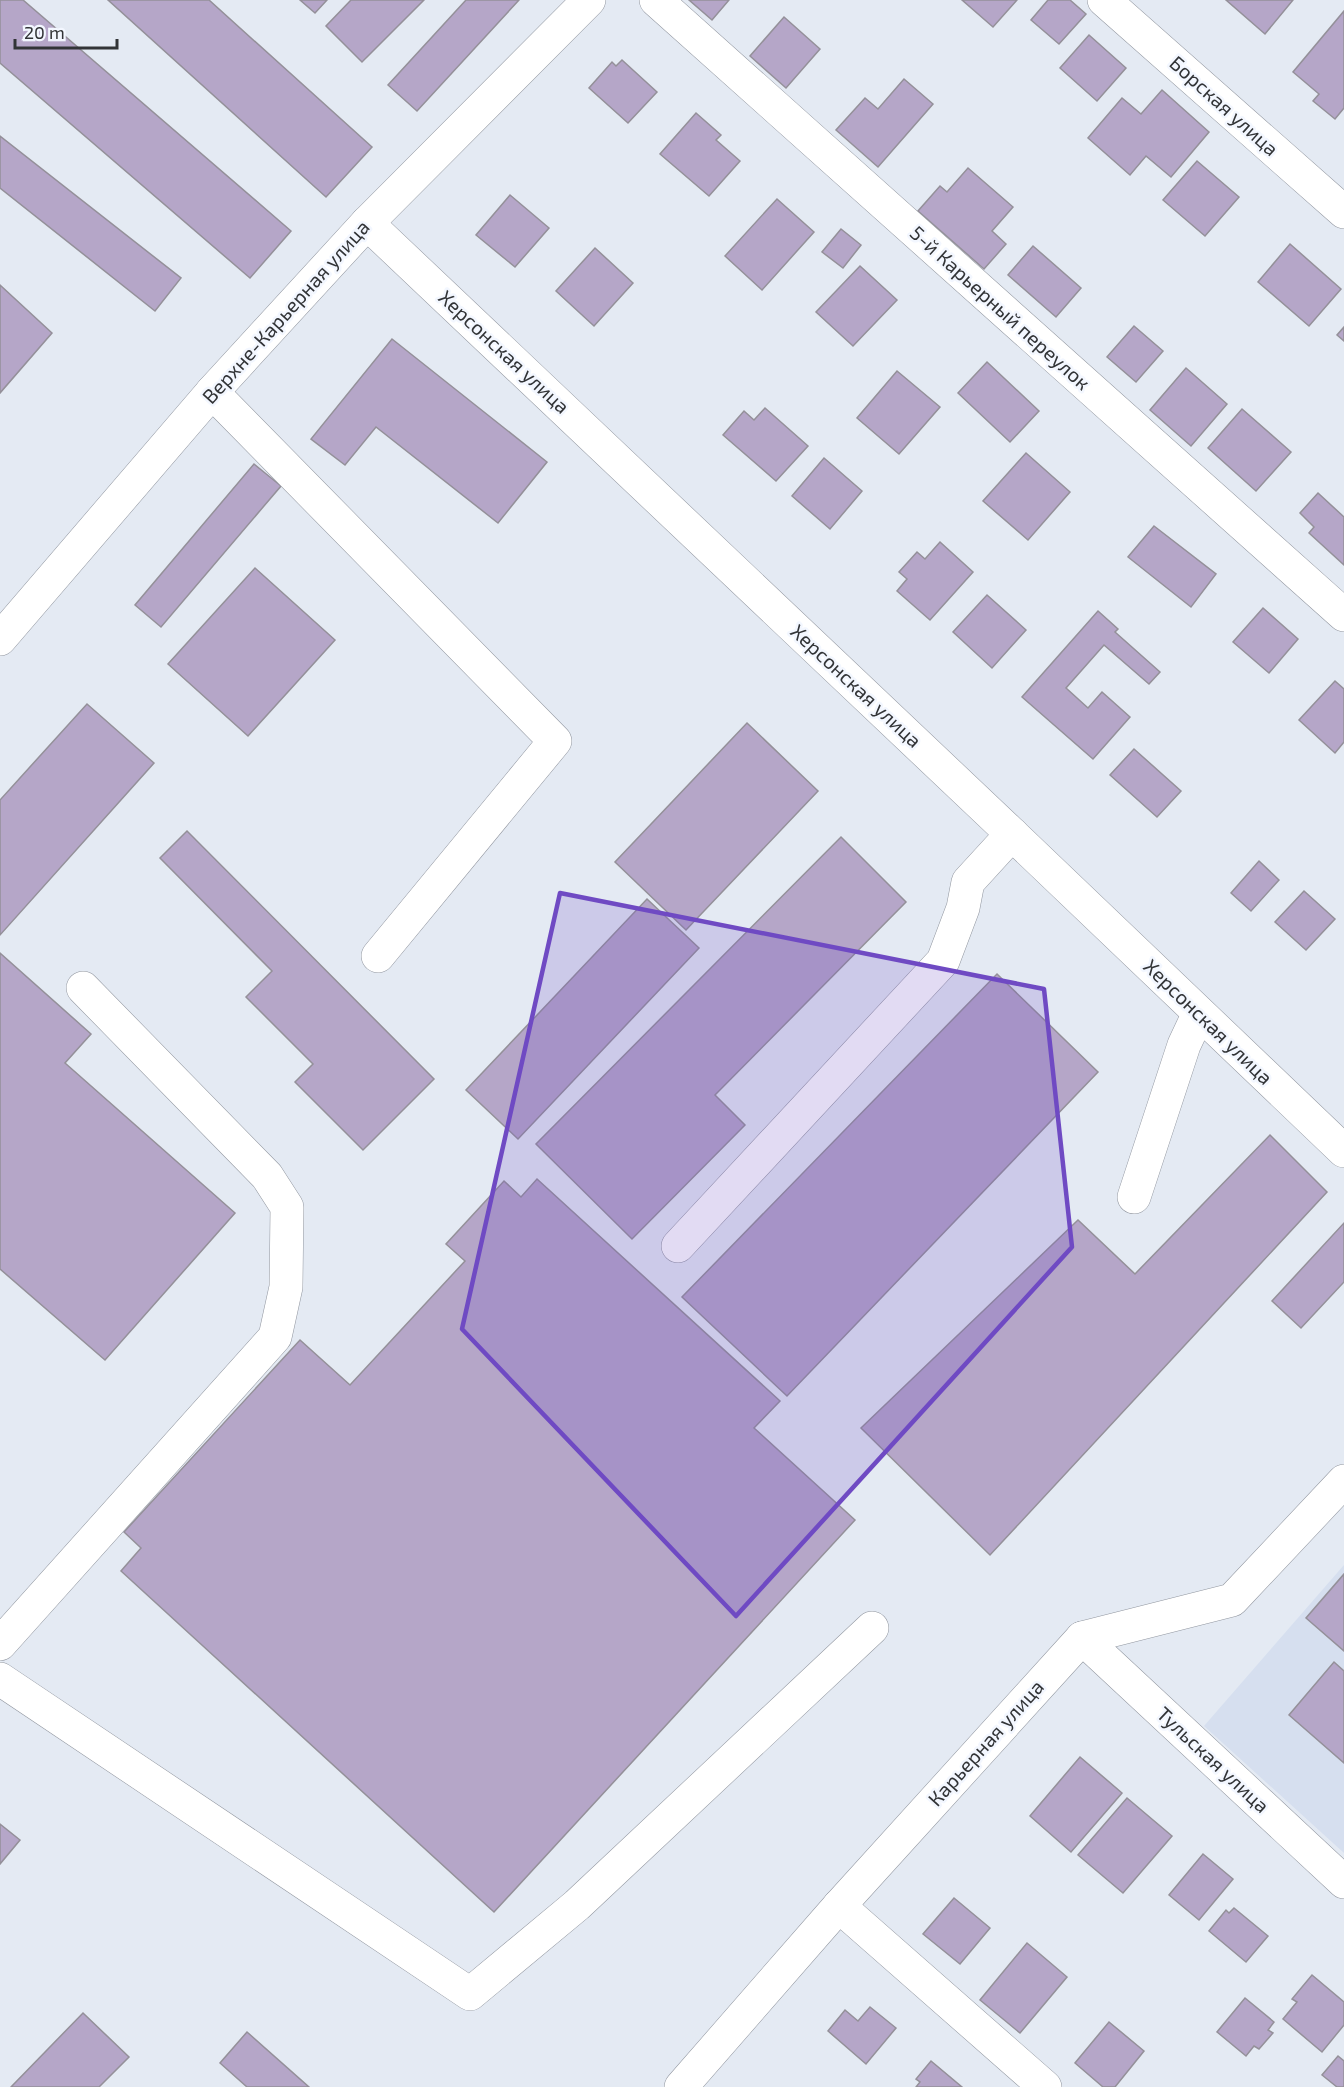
<svg xmlns="http://www.w3.org/2000/svg" width="1344" height="2087" font-family="'Exo 2',sans-serif">
<style>
.built{fill:#d6dfef}
.building{fill:#b5a6c8;stroke:#949099;stroke-width:1.5}
.lines{fill:none;stroke-linecap:round;stroke-linejoin:round}
.minor-casing{stroke:#9297a0;stroke-width:34}
.minor{stroke:#fff;stroke-width:33}
.marked{fill:#6f4ac3;fill-opacity:0.2;stroke:#6f4ac3;stroke-width:4.5;stroke-linejoin:round}
.labels{text-anchor:middle;stroke-width:5;stroke-linejoin:round;paint-order:stroke}
.street-label{font-size:20px;fill:#323437;stroke:#f3f7ff}
</style>
<rect width="100%" height="100%" fill="#e4eaf3"/>
<polygon class="built" points="1344,1565 1344,1853 1204,1726"/>
<g class="building">
<polygon points="0,0 23,0 291,231 250,278 0,63"/>
<polygon points="108,0 209,0 372,147 326,197"/>
<polygon points="300,0 327,0 315,13"/>
<polygon points="351,0 424,0 362,62 326,26"/>
<polygon points="466,0 519,0 417,111 388,85"/>
<polygon points="689,0 729,0 712,20"/>
<polygon points="962,0 1017,0 993,27"/>
<polygon points="1048,0 1070,0 1086,14 1059,44 1031,20"/>
<polygon points="1226,0 1293,0 1265,34"/>
<polygon points="1344,11 1344,108 1335,119 1313,101 1319,94 1293,72"/>
<polygon points="784,17 820,49 786,88 750,56"/>
<polygon points="1089,35 1126,68 1097,101 1060,68"/>
<polygon points="622,60 657,92 628,123 589,88 612,62 616,66"/>
<polygon points="904,79 933,104 878,167 836,130 865,98 878,109"/>
<polygon points="1162,90 1209,132 1171,177 1146,156 1130,175 1088,138 1122,98 1141,114"/>
<polygon points="696,113 721,135 716,140 740,161 709,196 660,154"/>
<polygon points="0,136 181,278 155,311 0,188"/>
<polygon points="1197,161 1239,197 1205,236 1163,200"/>
<polygon points="968,168 1013,207 992,231 1006,244 984,269 918,211 940,186 947,192"/>
<polygon points="510,195 549,228 515,267 476,235"/>
<polygon points="777,199 814,232 762,290 725,256"/>
<polygon points="841,229 861,245 843,268 822,252"/>
<polygon points="1290,244 1341,289 1309,326 1258,282"/>
<polygon points="1033,246 1081,288 1056,317 1008,275"/>
<polygon points="595,248 633,283 594,326 556,291"/>
<polygon points="860,266 897,300 853,346 816,312"/>
<polygon points="0,285 52,333 0,393"/>
<polygon points="1134,326 1163,351 1136,382 1107,357"/>
<polygon points="1344,327 1344,341 1337,335"/>
<polygon points="392,339 547,462 498,523 376,427 345,465 311,439"/>
<polygon points="987,362 1039,411 1010,442 958,393"/>
<polygon points="1186,368 1227,404 1191,446 1150,410"/>
<polygon points="897,371 940,407 899,454 857,418"/>
<polygon points="765,408 808,446 776,481 723,435 744,411 754,420"/>
<polygon points="1242,409 1291,452 1256,491 1208,448"/>
<polygon points="1026,453 1070,492 1028,540 983,501"/>
<polygon points="824,458 862,491 830,529 792,496"/>
<polygon points="254,464 281,486 161,627 135,605"/>
<polygon points="1318,493 1344,517 1344,565 1309,533 1314,527 1300,513"/>
<polygon points="1154,526 1216,574 1191,607 1128,557"/>
<polygon points="940,542 973,572 930,620 897,591 907,579 899,572 917,552 925,559"/>
<polygon points="255,568 335,640 248,736 168,664"/>
<polygon points="987,595 1026,630 992,668 953,632"/>
<polygon points="1263,608 1298,639 1269,673 1233,642"/>
<polygon points="1098,611 1118,629 1115,632 1160,672 1149,684 1104,645 1066,688 1088,708 1102,692 1130,717 1093,759 1022,697"/>
<polygon points="1335,681 1344,689 1344,742 1335,753 1299,720"/>
<polygon points="87,704 154,763 0,935 0,800"/>
<polygon points="747,723 818,791 686,930 615,862"/>
<polygon points="1134,749 1181,791 1157,817 1110,775"/>
<polygon points="187,831 434,1079 363,1150 295,1082 313,1064 246,997 272,971 160,858"/>
<polygon points="841,837 906,902 715,1095 745,1125 632,1239 536,1144"/>
<polygon points="1259,861 1279,880 1251,911 1231,893"/>
<polygon points="1304,891 1335,919 1306,950 1275,922"/>
<polygon points="647,899 699,948 518,1139 466,1090"/>
<polygon points="0,953 91,1034 65,1063 235,1213 105,1360 0,1269"/>
<polygon points="997,974 1098,1072 787,1396 682,1297"/>
<polygon points="1270,1135 1327,1192 990,1555 861,1428 1078,1220 1135,1274"/>
<polygon points="537,1179 780,1401 754,1428 855,1520 494,1912 121,1571 141,1548 124,1532 300,1340 350,1385 465,1261 446,1244 504,1181 521,1197"/>
<polygon points="1344,1223 1344,1282 1301,1328 1272,1301"/>
<polygon points="1344,1574 1344,1651 1306,1618"/>
<polygon points="1334,1662 1344,1671 1344,1763 1289,1715"/>
<polygon points="1080,1757 1122,1793 1071,1852 1030,1816"/>
<polygon points="1127,1798 1172,1836 1123,1893 1078,1855"/>
<polygon points="0,1824 20,1840 0,1864"/>
<polygon points="1203,1854 1233,1879 1199,1920 1169,1895"/>
<polygon points="954,1898 990,1928 960,1964 923,1934"/>
<polygon points="1234,1908 1268,1936 1246,1962 1209,1931 1226,1910 1229,1913"/>
<polygon points="1027,1943 1067,1977 1020,2033 980,2000"/>
<polygon points="1312,1975 1344,2002 1344,2025 1322,2052 1283,2019 1297,2002 1292,1999"/>
<polygon points="1245,1998 1274,2022 1268,2030 1273,2033 1259,2049 1254,2046 1246,2056 1217,2032"/>
<polygon points="870,2007 896,2028 866,2064 828,2031 845,2010 858,2021"/>
<polygon points="83,2013 129,2057 99,2087 11,2087"/>
<polygon points="1109,2022 1144,2051 1115,2087 1103,2087 1075,2063"/>
<polygon points="247,2032 309,2087 247,2087 220,2063"/>
<polygon points="1338,2056 1344,2061 1344,2087 1337,2087 1322,2075"/>
<polygon points="931,2061 962,2087 916,2087 920,2082 916,2079"/>
</g>
<g class="lines">
<defs>
<g id="minor">
<polyline points="656,0 1344,615"/>
<polyline points="1104,0 1344,212"/>
<polyline points="367,223 1012,834 1344,1151"/>
<polyline points="212,392 555,741 378,956"/>
<polyline points="0,639 212,392 367,223 589,0"/>
<polyline points="1134,1197 1184,1045 1199,1013"/>
<polyline points="678,1246 943,961 963,908 968,882 1012,834"/>
<polyline points="1082,1638 1344,1882"/>
<polyline points="0,1644 275,1337 286,1287 287,1207 267,1176 83,988"/>
<polyline points="0,1679 470,1994 577,1905 872,1628"/>
<polyline points="839,1906 1045,2087"/>
<polyline points="681,2087 839,1906 1082,1638 1232,1600 1344,1481"/>
</g>
</defs>
<use href="#minor" class="minor-casing"/>
<use href="#minor" class="minor"/>
</g>
<path class="marked" d="M560,893l484,96 28,258 -336,369 -274,-287z"/>
<g class="labels">
<g class="street-label">
<text transform="translate(1224 106) rotate(42)" y="7">Борская улица</text>
<text transform="translate(1000 308) rotate(42)" y="7">5-й Карьерный переулок</text>
<text transform="translate(286 312) rotate(-48)" y="7">Верхне-Карьерная улица</text>
<text transform="translate(504 352) rotate(43)" y="7">Херсонская улица</text>
<text transform="translate(856 686) rotate(43)" y="7">Херсонская улица</text>
<text transform="translate(1208 1022) rotate(44)" y="7">Херсонская улица</text>
<text transform="translate(986 1743) rotate(-48)" y="7">Карьерная улица</text>
<text transform="translate(1213 1760) rotate(43)" y="7">Тульская улица</text>
</g>
</g>
<path d="M15 39v9h102v-9" fill="none" stroke="#323437" stroke-width="3"/>
<text x="24" y="39" font-size="18" fill="#323437" stroke="#f3f7ff" stroke-width="4.5" paint-order="stroke">20 m</text>
</svg>
